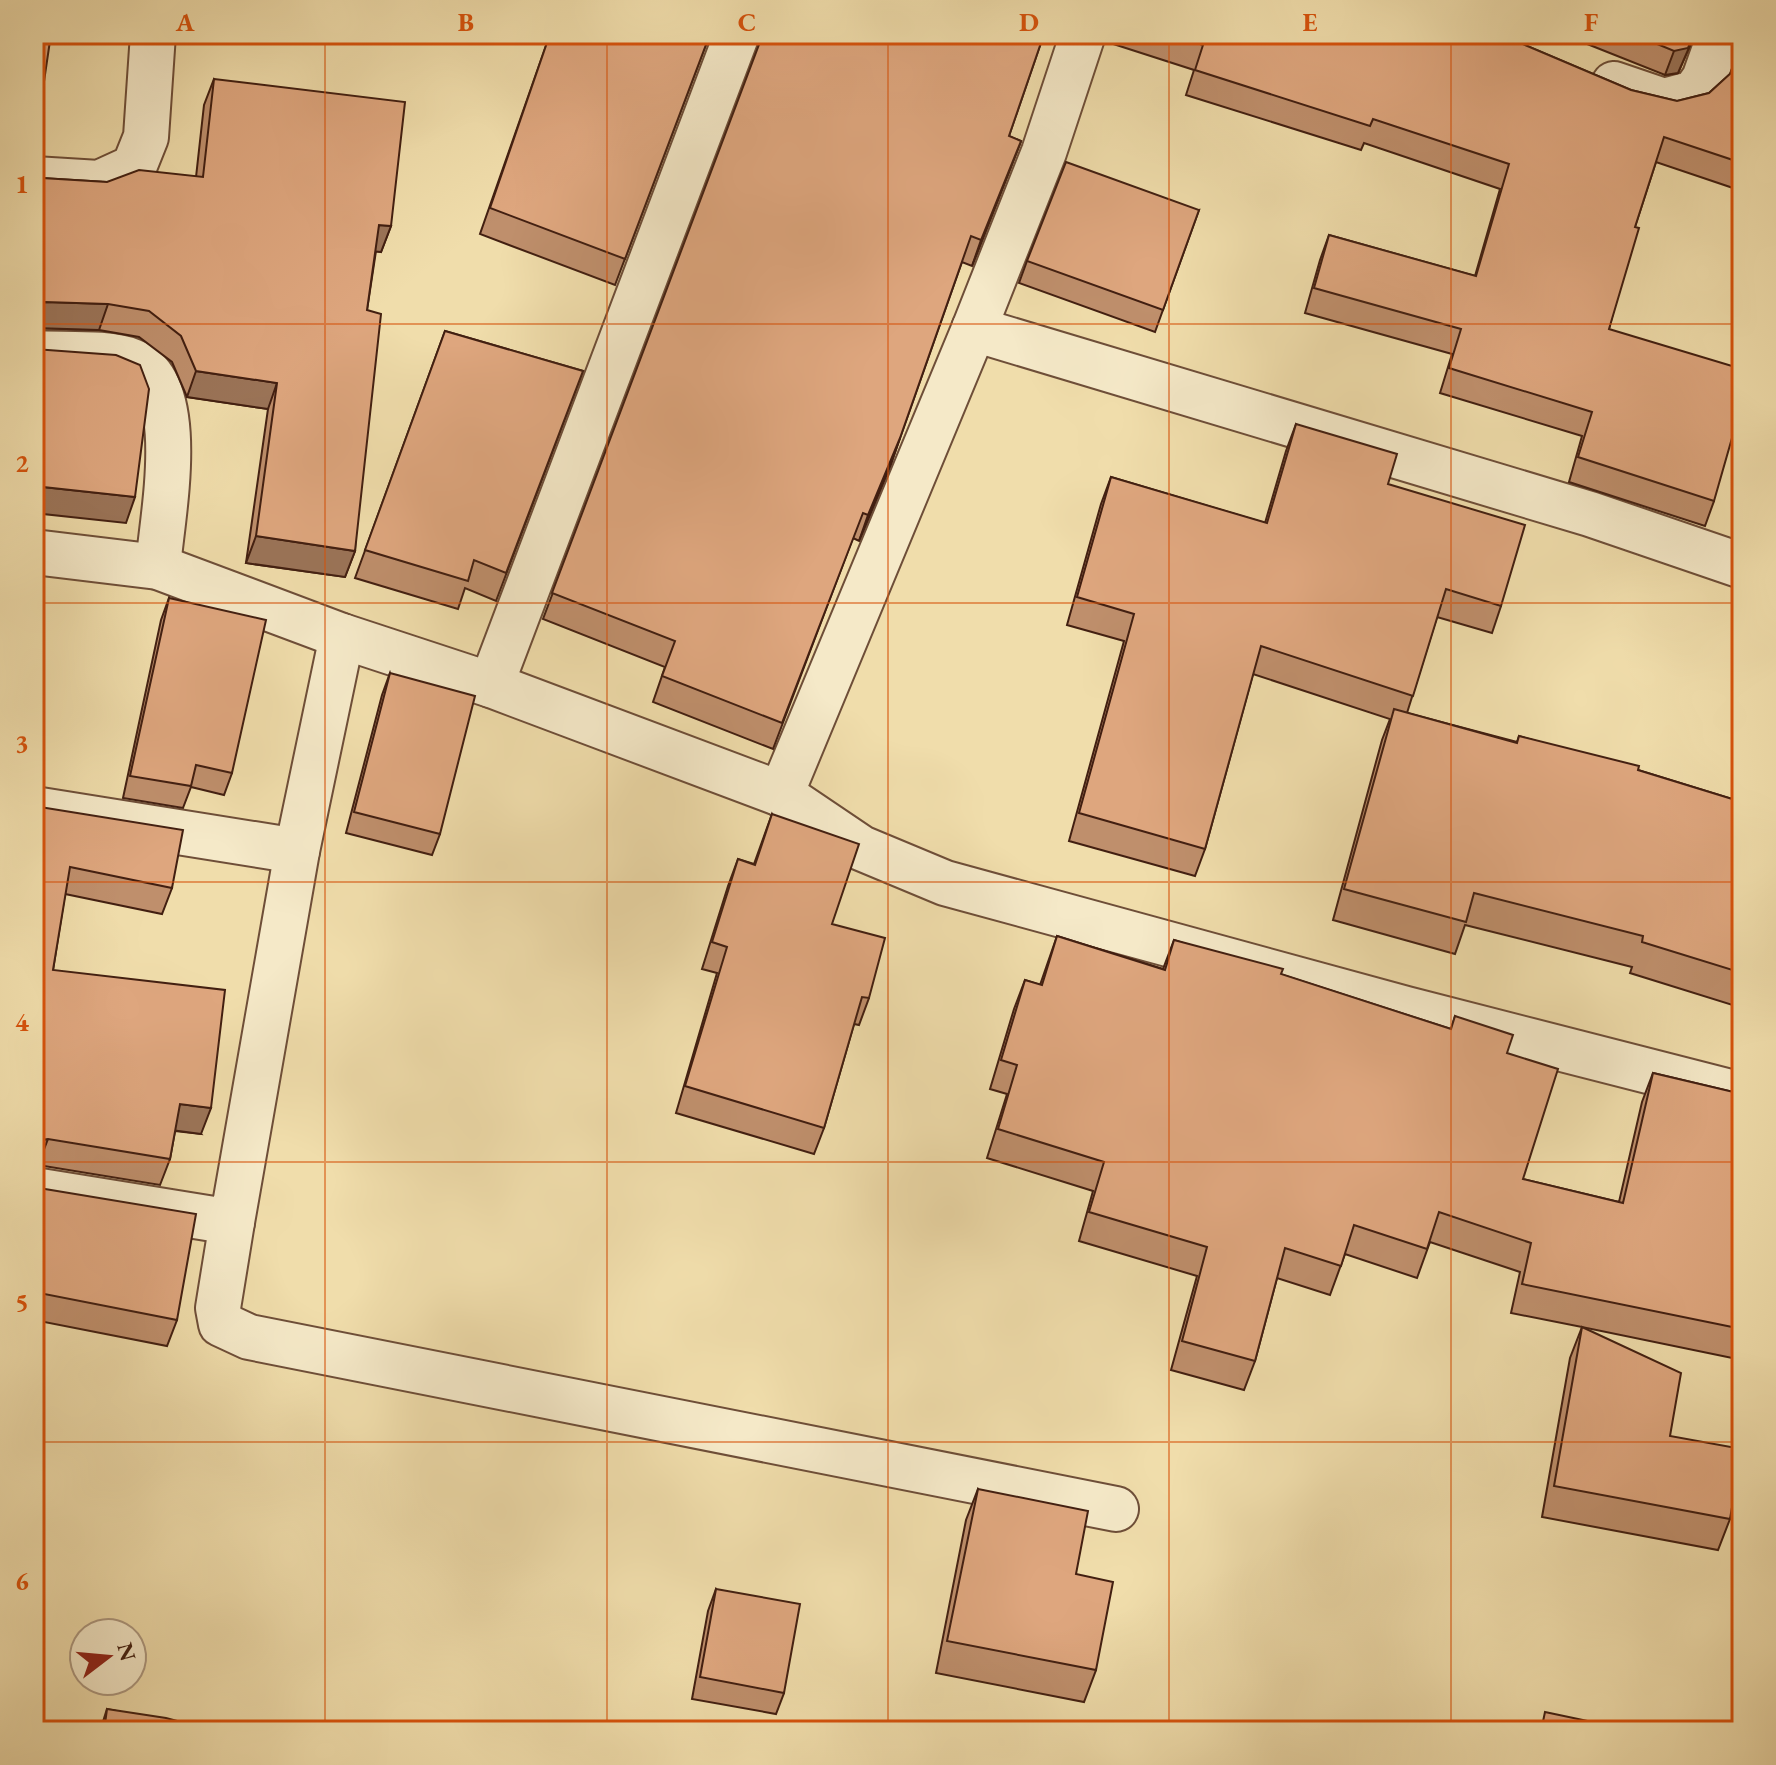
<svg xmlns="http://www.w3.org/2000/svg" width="1776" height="1765" font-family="'EB Garamond',serif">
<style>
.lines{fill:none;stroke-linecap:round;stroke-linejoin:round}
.street-casing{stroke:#6e4e38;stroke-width:48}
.street{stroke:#f5e9c8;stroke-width:44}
.wall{fill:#bf8f6c;stroke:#421f11;stroke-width:2}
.shaded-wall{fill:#9b7458;stroke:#421f11;stroke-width:2}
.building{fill:#dea67e;stroke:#421f11;stroke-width:2}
.grid{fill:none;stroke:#d7530c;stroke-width:2;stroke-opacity:0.55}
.neatline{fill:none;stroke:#d7530c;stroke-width:3}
.grid-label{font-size:26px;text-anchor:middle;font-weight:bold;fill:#d7530c}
</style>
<rect width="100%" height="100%" fill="#f0ddab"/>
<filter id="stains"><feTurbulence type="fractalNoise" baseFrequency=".0025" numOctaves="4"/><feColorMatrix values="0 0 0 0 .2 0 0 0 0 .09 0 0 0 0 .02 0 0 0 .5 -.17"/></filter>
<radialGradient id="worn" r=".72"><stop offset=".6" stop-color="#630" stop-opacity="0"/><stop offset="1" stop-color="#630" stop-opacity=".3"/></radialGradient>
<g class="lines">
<defs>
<g id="street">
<polyline points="1083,34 1044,152 974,329 781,794 861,848 945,883 1406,1009 1742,1095"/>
<polyline points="1614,84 1664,101 1694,93 1704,79 1720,34"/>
<polyline points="34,179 99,183 134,167 146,137 153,34"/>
<polyline points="974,329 1590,514 1742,566"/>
<path d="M34,353c27,2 74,-2 98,8 58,23 30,155 26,206"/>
<polyline points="34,552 158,567 342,636 491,685 737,34"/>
<polyline points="491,685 781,794"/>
<polyline points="34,809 297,851"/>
<polyline points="34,1190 232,1222 297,851 342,636"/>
<polyline points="232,1222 218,1308 221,1324 249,1337 1116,1509"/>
</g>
</defs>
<use href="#street" class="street-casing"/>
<use href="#street" class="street"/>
</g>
<g class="wall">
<polygon points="550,34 710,34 615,285 480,234"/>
<polygon points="761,34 1044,34 1009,136 1021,141 1011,167 972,266 962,262 891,464 859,541 853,538 773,749 653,702 665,667 543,619 761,42"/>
<polygon points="1107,34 1499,34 1631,90 1677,101 1709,93 1730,74 1742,39 1742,191 1656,162 1635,227 1609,329 1714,501 1705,526 1569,482 1582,436 1440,393 1452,354 1305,313 1320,260 1329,235 1475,276 1500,189 1364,143 1361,150 1186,95 1194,70 1107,42"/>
<polygon points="1562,34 1695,34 1678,73 1665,75"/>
<polygon points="214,79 391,226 381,252 376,251 367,310 355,551 345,577 246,563 268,409 187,397 172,362 139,337 99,330 34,328 42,178 107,182 196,177 204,105"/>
<polygon points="1199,210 1155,332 1019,283 1027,261"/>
<polygon points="445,331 583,371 496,601 465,588 458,609 355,578"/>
<polygon points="1296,424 1388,484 1501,606 1492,633 1437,617 1407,713 1517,742 1519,736 1638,770 1742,802 1742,1008 1630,973 1632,967 1465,925 1455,954 1333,920 1382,740 1390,719 1253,674 1205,849 1195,876 1069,841 1124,641 1067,625 1101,504 1111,477 1265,523 1286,451"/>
<polygon points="169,598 232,773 224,795 191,787 183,808 123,798 161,620"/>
<polygon points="390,673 440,834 432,855 346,833 382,695"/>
<polygon points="34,805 172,888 162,914 65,894 53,970 201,1134 175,1131 170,1159 160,1185 38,1165 34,1166"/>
<polygon points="772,814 832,924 869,998 859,1025 854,1024 824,1128 814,1154 676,1113 717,973 702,969 728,886 738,859 754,864"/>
<polygon points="1057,936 1163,969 1174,940 1451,1029 1455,1016 1507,1053 1523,1179 1619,1202 1642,1102 1653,1073 1742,1094 1742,1360 1582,1327 1670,1436 1730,1519 1718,1550 1542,1517 1570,1358 1582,1327 1511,1313 1520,1272 1430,1242 1417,1278 1345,1254 1330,1295 1277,1278 1255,1361 1244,1390 1171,1370 1197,1276 1079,1241 1093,1191 987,1158 1007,1094 990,1089 1014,1009 1025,980 1040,985"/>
<polygon points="34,1186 177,1320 167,1346 34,1320"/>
<polygon points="978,1489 1096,1670 1084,1702 936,1673 966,1520"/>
<polygon points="716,1589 784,1693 776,1714 692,1699 708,1611"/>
<polygon points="107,1709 215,1731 100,1731"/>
</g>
<g class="shaded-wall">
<polygon points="1694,34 1695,34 1678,73 1665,75 1674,51"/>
<polygon points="1021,141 1011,167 972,266 981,240"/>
<polygon points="379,225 391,226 381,252 370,251"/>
<polygon points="45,302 108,304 99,330 34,328 34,305"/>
<polygon points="196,371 277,383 268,409 187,397"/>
<polygon points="900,438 891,464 859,541 868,515"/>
<polygon points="34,486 135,497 126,523 34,513"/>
<polygon points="256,536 355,551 345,577 246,563"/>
<polygon points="180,1104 211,1108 201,1134 171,1130"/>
<polygon points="48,1139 38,1165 34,1166 34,1141"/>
</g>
<g class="building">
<polygon points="34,34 51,34 37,129 34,132"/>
<polygon points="550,34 710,34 625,259 490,208"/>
<polygon points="763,34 1044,34 1009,136 1021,141 981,240 971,236 900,438 868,515 863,513 782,723 662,676 675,641 552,593"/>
<polygon points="1168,34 1499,34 1631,90 1677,101 1709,93 1731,73 1742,41 1742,163 1664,137 1635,227 1639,228 1609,329 1742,369 1742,403 1714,501 1578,457 1592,412 1449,368 1461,329 1314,288 1329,235 1476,276 1509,164 1373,119 1370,126 1195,70 1203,45"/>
<polygon points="1633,34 1694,34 1688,48 1674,51"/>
<polygon points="214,79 405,102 391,226 379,225 367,310 381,314 355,551 256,536 277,383 196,371 181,336 149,311 108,304 45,302 34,305 34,175 42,178 107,182 139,170 203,177"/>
<polygon points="1066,162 1199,210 1163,310 1027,261"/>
<polygon points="445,331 583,371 506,573 474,560 468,581 365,550"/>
<polygon points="34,349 116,355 140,365 149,389 135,497 34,486"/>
<polygon points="1296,424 1397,454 1388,484 1525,525 1501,606 1446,589 1413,696 1261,646 1205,849 1079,813 1134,614 1077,597 1111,477 1267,523"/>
<polygon points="169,598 266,620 232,773 196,765 191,786 130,776"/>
<polygon points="390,673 475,696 440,834 354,812"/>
<polygon points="1394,709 1517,743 1519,736 1639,766 1638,770 1742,802 1742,973 1642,942 1643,936 1474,893 1466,922 1344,889"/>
<polygon points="34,805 40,807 183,830 172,888 70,867 53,970 225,990 211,1108 180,1104 170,1159 48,1139 34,1141"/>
<polygon points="772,814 859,844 832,924 885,938 869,998 862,997 824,1128 685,1086 727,947 712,942 738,859 755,865"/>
<polygon points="1057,936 1165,970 1174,940 1283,969 1281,974 1451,1029 1455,1016 1513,1035 1507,1053 1558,1069 1523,1179 1623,1203 1653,1073 1742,1094 1742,1329 1522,1284 1531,1243 1439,1212 1427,1249 1354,1225 1341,1266 1285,1248 1255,1361 1182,1341 1207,1247 1089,1212 1104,1162 998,1129 1017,1065 1001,1060 1025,980 1042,985"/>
<polygon points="34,1186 39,1188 196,1214 177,1320 34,1292"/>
<polygon points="1582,1327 1681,1373 1670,1436 1742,1449 1730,1519 1554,1486"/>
<polygon points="978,1489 1088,1511 1076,1574 1113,1582 1096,1670 947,1641"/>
<polygon points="716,1589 800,1604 784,1693 700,1677"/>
<polygon points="107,1709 166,1718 215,1731 104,1731"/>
<polygon points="1545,1712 1621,1728 1621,1731 1541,1731"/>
</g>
<path class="grid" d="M325,34v1697M607,34v1697M888,34v1697M1169,34v1697M1451,34v1697M34,324h1708M34,603h1708M34,882h1708M34,1162h1708M34,1442h1708"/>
<rect width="1776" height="1765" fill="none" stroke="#f0ddab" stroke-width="88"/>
<g transform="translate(108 1657) rotate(74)"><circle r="38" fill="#f5e9c8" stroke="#ad987f" stroke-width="2"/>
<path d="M0-6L14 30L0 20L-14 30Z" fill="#8f2418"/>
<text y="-12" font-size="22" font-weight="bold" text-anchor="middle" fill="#421f11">N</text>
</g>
<rect x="44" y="44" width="1688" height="1677" class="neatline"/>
<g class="grid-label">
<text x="185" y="31">A</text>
<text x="466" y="31">B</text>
<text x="747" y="31">C</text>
<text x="1029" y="31">D</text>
<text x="1310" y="31">E</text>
<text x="1591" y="31">F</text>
<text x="22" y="193">1</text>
<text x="22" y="472">2</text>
<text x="22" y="752">3</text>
<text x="22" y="1031">4</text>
<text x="22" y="1311">5</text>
<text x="22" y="1590">6</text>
</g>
<rect width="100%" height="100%" filter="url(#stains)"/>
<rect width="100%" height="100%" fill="url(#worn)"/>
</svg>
